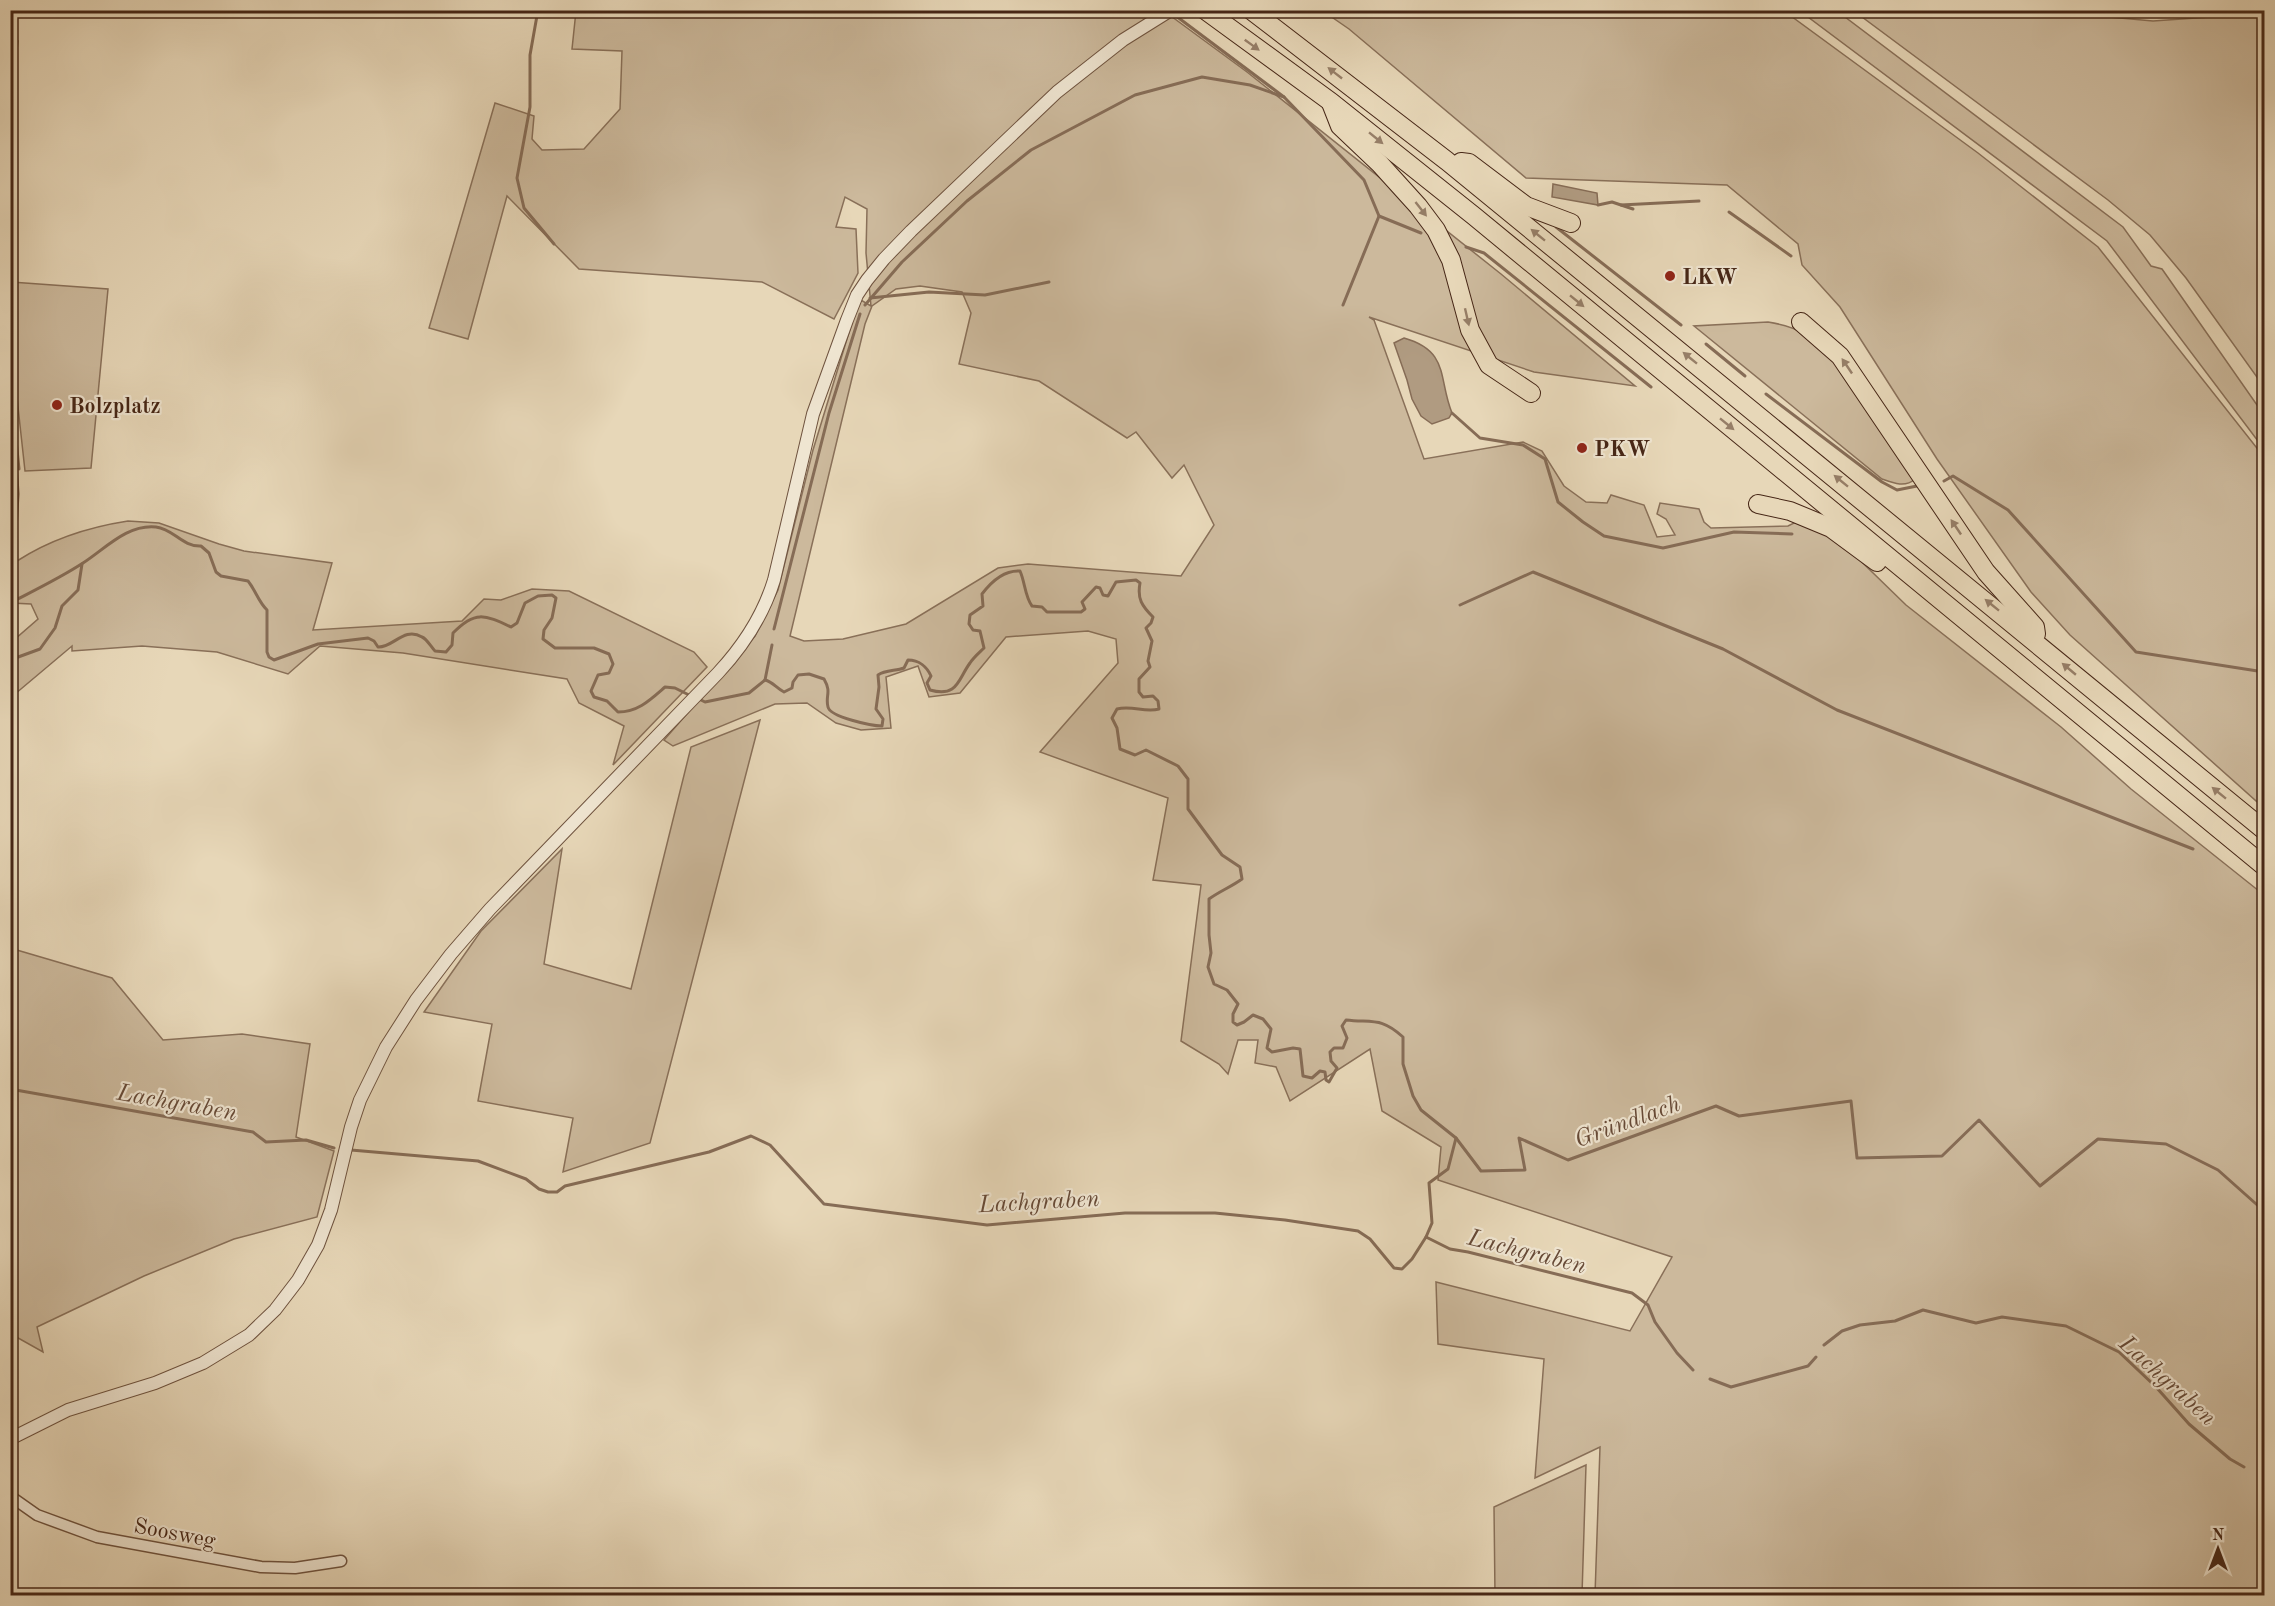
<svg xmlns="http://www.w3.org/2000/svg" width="2275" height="1606" font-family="'Old Standard TT',serif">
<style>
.green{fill:#ccb99c;stroke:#897059;stroke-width:1.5;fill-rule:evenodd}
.water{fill:#b09b81;stroke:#866c56;stroke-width:1.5}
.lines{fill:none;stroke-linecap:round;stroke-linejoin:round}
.stream{stroke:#866c56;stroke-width:3}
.minor-casing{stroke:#6e523e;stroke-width:13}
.tertiary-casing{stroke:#6e523e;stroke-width:14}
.motorway-casing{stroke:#462616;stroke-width:20}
.minor{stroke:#efe5d1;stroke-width:10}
.tertiary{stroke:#efe5d1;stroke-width:12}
.motorway{stroke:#e7d7b8;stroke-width:18}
.oneway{fill:#967e67}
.poi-dot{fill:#8f2418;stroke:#efe5d1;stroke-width:2}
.labels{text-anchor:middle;stroke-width:4.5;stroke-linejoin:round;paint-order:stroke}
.poi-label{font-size:22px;font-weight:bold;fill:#462616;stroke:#efe5d1;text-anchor:start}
.street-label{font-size:22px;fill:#462616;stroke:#efe5d1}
.water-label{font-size:24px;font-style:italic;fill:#664936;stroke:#efe5d1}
</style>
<rect width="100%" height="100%" fill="#e7d7b8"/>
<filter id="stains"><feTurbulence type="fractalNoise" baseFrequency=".00333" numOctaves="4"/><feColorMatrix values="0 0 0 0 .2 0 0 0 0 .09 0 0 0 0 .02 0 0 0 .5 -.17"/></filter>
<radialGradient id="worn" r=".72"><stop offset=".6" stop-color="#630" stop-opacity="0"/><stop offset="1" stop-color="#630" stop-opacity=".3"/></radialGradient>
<g class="green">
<polygon points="2031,10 2153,21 2225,16 2241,11 2264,11 2264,387 2186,278 2150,235 2108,200 1854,11"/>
<path d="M576,11h588l83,61 254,202 134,112 -101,-14 -165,-55 5,3 50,139 99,-17 19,9 22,35 22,16 21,1 4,-8 33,10 13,32 18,-2 -9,-16 -9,-5 3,-11 39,6 5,13 7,6 77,-2 10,-5 39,17 69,67 155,122 70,62 133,106v700h-669l5,-148 -65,31 9,-119 -106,-15 -2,-62 194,49 42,-74 -234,-77 3,-33 -59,-36 -12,-62 -80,52 -14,-34 -21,-4 3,-23h-20l-10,34 -9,-10 -38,-23 20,-156 -48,-5 15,-82 -128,-46 78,-89 -2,-24 -28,-8 -82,6 -46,56 -31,4 -11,-31 -32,11 5,51 -30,2 -25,-7 -29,-20 -32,1 -102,42 -9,-6 91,-104 23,-46 35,-140 41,-134 7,-16 10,6 -5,-53 1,-44 -22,-12 -9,30 20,2 2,44 -24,46 -72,-37 -183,-13 -72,-73 -39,143 -39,-11 66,-225 39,13 -2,23 10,11 42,-1 36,-40 2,-58 -50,-2zM920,286l42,6 9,21 -12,51 80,17 88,57 9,-6 36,46 12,-13 30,60 -33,51 -153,-12 -30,4 -92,56 -63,15 -39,2 -14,-5 75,-312 7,-18 24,-17z"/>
<polygon points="1323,11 1784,11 1978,153 2098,247 2264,457 2264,808 2070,635 2031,592 1937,459 1840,307 1802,265 1798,244 1727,185 1526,178 1349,29"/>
<polygon points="1800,11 1837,11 2123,227 2151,266 2162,269 2264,415 2264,449 2107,241"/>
<polygon points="11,41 18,41 11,103 10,41"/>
<polygon points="11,282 108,289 91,468 25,471 11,343"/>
<path d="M1768,322c31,5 41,13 64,34l83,123c-10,9 -22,4 -33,0l-188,-153z"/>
<path d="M128,521l31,2 60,21 25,7 88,12 -19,67 149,-9 22,-22 17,1 31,-11 37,2 125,61 13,15 -94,98 11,-39 -45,-23 -12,-24 -164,-26 -83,-7 -32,28 -71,-22 -75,-6 -70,5v-5l-57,48 -4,-5v-40l3,-9 24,-21 -7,-15 -20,-1 6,-42c34,-22 72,-34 111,-40z"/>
<polygon points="760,720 650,1143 563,1172 573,1118 478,1101 492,1024 424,1012 481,931 562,849 544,964 631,989 691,747"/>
<polygon points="10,948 112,978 163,1040 242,1034 310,1044 296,1137 334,1151 317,1217 234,1239 144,1276 37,1327 43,1352 11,1334"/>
<polygon points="1586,1465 1582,1595 1495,1595 1494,1507"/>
</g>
<g class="water">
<polygon points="1553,184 1597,193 1598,205 1552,197"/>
<path d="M1404,338c46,13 34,41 48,75l-3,5 -17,6 -11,-8 -9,-17 -5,-19 -13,-37z"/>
</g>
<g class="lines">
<g class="stream">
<polyline points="538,10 530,55 530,107 517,178 524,208 554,244"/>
<polyline points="1172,13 1284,97 1364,180 1379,216 1421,233"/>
<polyline points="1598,205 1612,202 1633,209"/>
<polyline points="1621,205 1699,201"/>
<polyline points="1729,212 1791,256"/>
<polyline points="1556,227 1681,325"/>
<polyline points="1466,247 1484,253 1651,387"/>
<polyline points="870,298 929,292 985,295 1049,282"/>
<polyline points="865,305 902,262 967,201 1031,150 1135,95 1202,77 1250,85 1284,97"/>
<polyline points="1343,305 1379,216"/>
<polyline points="1706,344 1745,376"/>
<polyline points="10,382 19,469"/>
<polyline points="1766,394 1882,482 1897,490 1917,486"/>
<polyline points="1452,413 1480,438 1523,445 1545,459 1558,502 1583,522 1604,536 1663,548 1734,532 1792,534"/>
<polyline points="1944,481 1953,476 2008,510 2136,652 2264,672"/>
<path d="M10,603c25,-13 50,-25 73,-40 22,-14 44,-39 73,-36 18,2 26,20 45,19l8,7 7,19 5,4 27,5c8,10 10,20 19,29v42l2,5 5,3 44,-16 50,-6 6,3 4,6c15,1 26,-21 44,-10 5,2 9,10 13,14l11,1 6,-7 1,-12c22,-23 32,-18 58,-6l6,-4 8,-20 13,-7 14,-1 4,3 -4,20 -8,12 -1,9 12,9h39l15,6 4,10 -4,9 -11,2 -7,16 3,6 13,4 11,11c20,0 32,-12 47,-25l10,1 16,8"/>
<polyline points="1460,605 1533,572 1723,649 1837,710 2193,849"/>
<polyline points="774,629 829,413 860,314"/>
<polyline points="10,660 40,649 55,628 62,606 78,590 82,564"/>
<polyline points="765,680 772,645"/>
<path d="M697,698l8,4 44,-9 16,-13c8,2 11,8 19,12l8,-4 1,-6 5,-7 11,-1 15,5c8,14 1,16 4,28 2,10 44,19 54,19l1,-7 -7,-10 3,-22 -1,-12c7,-5 18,-4 26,-7l4,-8c11,0 19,7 23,16l-4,7 3,7c28,8 28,-11 40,-27 4,-6 9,-10 14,-15l-4,-17 -7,-1 -4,-6 1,-9 13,-9 -1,-12c9,-12 21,-24 38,-23 5,11 5,26 12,35l10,1 5,5h34l4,-3 -3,-7 14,-15 4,1 3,7 5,1 8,-14 20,-2 4,3c-3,16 2,23 13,34l-2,6 -5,5 6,13 -4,20 2,6 -11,12v13l4,5 10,-1 5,5 1,8c-14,4 -27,-4 -42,0l-5,9 5,10 3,21 15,6 11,-5 32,16 10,13v30l34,46 18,12 2,12c-11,8 -22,12 -33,20v36l2,18 -3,14 6,17 13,6 11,14 -5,10v8l4,3 7,-3 9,-7 10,4 8,10 -4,19 5,4 21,-4 7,1 3,27 9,2 8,-7 5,1 1,8 3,2 8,-14 -6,-7 -1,-9 4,-4h9l4,-10 -5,-12 4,-6c27,3 35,-3 57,17v27l10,32 8,14 35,28 25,33 44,-1 -6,-32 49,22 148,-54 23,10 112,-15 6,57 85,-2 37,-36 61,66 58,-47 68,5 52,26 46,41"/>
<polyline points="10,1089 253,1132 266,1142 306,1140 334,1148"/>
<polyline points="351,1150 478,1161 526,1179 539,1189 548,1192 557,1192 565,1186 709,1152 751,1136 770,1145 824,1204 987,1225 1125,1213 1215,1213 1285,1220 1358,1231 1370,1239 1394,1268 1402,1269 1412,1259 1426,1237 1450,1249 1468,1252 1632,1293 1648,1305 1655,1322 1677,1353 1693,1370"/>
<polyline points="1426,1237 1432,1223 1429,1183 1448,1169 1456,1138"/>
<polyline points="1824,1345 1842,1331 1860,1325 1895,1321 1923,1310 1976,1323 2002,1317 2066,1326 2119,1352 2156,1387 2189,1424 2230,1459 2244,1467"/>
<polyline points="1710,1379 1731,1387 1808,1366 1816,1357"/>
</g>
<defs>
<g id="minor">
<polyline points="10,443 13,494 10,549"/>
<polyline points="10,1496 37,1515 97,1537 261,1567 295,1568 341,1561"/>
</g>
<g id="tertiary">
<polyline points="2138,10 2151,10"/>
<path d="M10,1439l58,-29 87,-27 48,-20 46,-28 26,-25 23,-30 20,-35 13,-35 20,-83 9,-27 26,-53 30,-47 35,-46 39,-45 228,-236c26,-28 45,-57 56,-93l39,-166 34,-94 10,-25 10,-15 17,-21 27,-28 146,-139 66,-52 48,-30"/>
</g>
<g id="motorway">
<polyline points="1205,10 1331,102 1474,216 2264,866"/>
<polyline points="1251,10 1447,161 2264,830"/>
<polyline points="1331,103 1340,126 1380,164 1418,206 1436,230 1451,260 1470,330 1489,365 1531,393"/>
<polyline points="1461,162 1469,163 1526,206 1571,223"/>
<polyline points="1801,322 1840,356 1986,572 2035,627 2036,634"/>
<polyline points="1758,504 1790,511 1831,528 1877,562"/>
</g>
</defs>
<use href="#minor" class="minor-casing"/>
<use href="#tertiary" class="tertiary-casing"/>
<use href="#motorway" class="motorway-casing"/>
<use href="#minor" class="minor"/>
<use href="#tertiary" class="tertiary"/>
<use href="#motorway" class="motorway"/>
</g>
<defs><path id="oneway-solid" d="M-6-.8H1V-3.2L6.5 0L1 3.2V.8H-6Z" transform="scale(1.5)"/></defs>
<g class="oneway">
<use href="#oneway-solid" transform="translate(1252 45) rotate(36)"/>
<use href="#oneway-solid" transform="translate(1335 73) rotate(-142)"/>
<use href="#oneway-solid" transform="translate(1376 138) rotate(39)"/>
<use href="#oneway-solid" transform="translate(1421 209) rotate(52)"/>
<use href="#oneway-solid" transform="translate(1538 235) rotate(-141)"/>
<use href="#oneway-solid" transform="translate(1577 301) rotate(39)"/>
<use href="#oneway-solid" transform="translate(1467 317) rotate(77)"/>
<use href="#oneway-solid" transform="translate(1690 358) rotate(-141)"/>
<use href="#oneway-solid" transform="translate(1847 366) rotate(-124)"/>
<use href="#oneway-solid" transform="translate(1727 424) rotate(39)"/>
<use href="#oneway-solid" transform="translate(1841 481) rotate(-141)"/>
<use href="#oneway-solid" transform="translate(1956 527) rotate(-124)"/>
<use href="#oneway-solid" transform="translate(1992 605) rotate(-141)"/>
<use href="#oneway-solid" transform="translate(2069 669) rotate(-140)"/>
<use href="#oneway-solid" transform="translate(2219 793) rotate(-141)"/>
</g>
<g class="poi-dot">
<circle cx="1670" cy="276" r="6"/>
<circle cx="57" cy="405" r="6"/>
<circle cx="1582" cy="448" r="6"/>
</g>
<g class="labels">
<g class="poi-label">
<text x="1682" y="284">LKW</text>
<text x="69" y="413">Bolzplatz</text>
<text x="1594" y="456">PKW</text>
</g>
<g class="street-label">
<text transform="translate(175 1532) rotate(11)" y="8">Soosweg</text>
</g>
<g class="water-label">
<text transform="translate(177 1102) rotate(10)" y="8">Lachgraben</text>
<text transform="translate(1627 1121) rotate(-20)" y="8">Gründlach</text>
<text transform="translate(1039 1201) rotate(-3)" y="8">Lachgraben</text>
<text transform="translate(1527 1251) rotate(14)" y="8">Lachgraben</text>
<text transform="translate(2168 1380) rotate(42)" y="8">Lachgraben</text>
</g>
</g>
<rect width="2275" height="1606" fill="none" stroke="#e7d7b8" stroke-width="36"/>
<rect x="12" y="12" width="2251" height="1582" fill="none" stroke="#462616" stroke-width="3"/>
<rect x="18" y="18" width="2239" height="1570" fill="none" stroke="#462616" stroke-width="1.5"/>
<g transform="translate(2218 1549)" stroke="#efe5d1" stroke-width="4.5" paint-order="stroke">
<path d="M0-4.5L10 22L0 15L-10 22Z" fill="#462616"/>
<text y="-9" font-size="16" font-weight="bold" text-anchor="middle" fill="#462616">N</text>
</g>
<rect width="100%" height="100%" filter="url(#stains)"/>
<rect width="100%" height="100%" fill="url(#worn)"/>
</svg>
